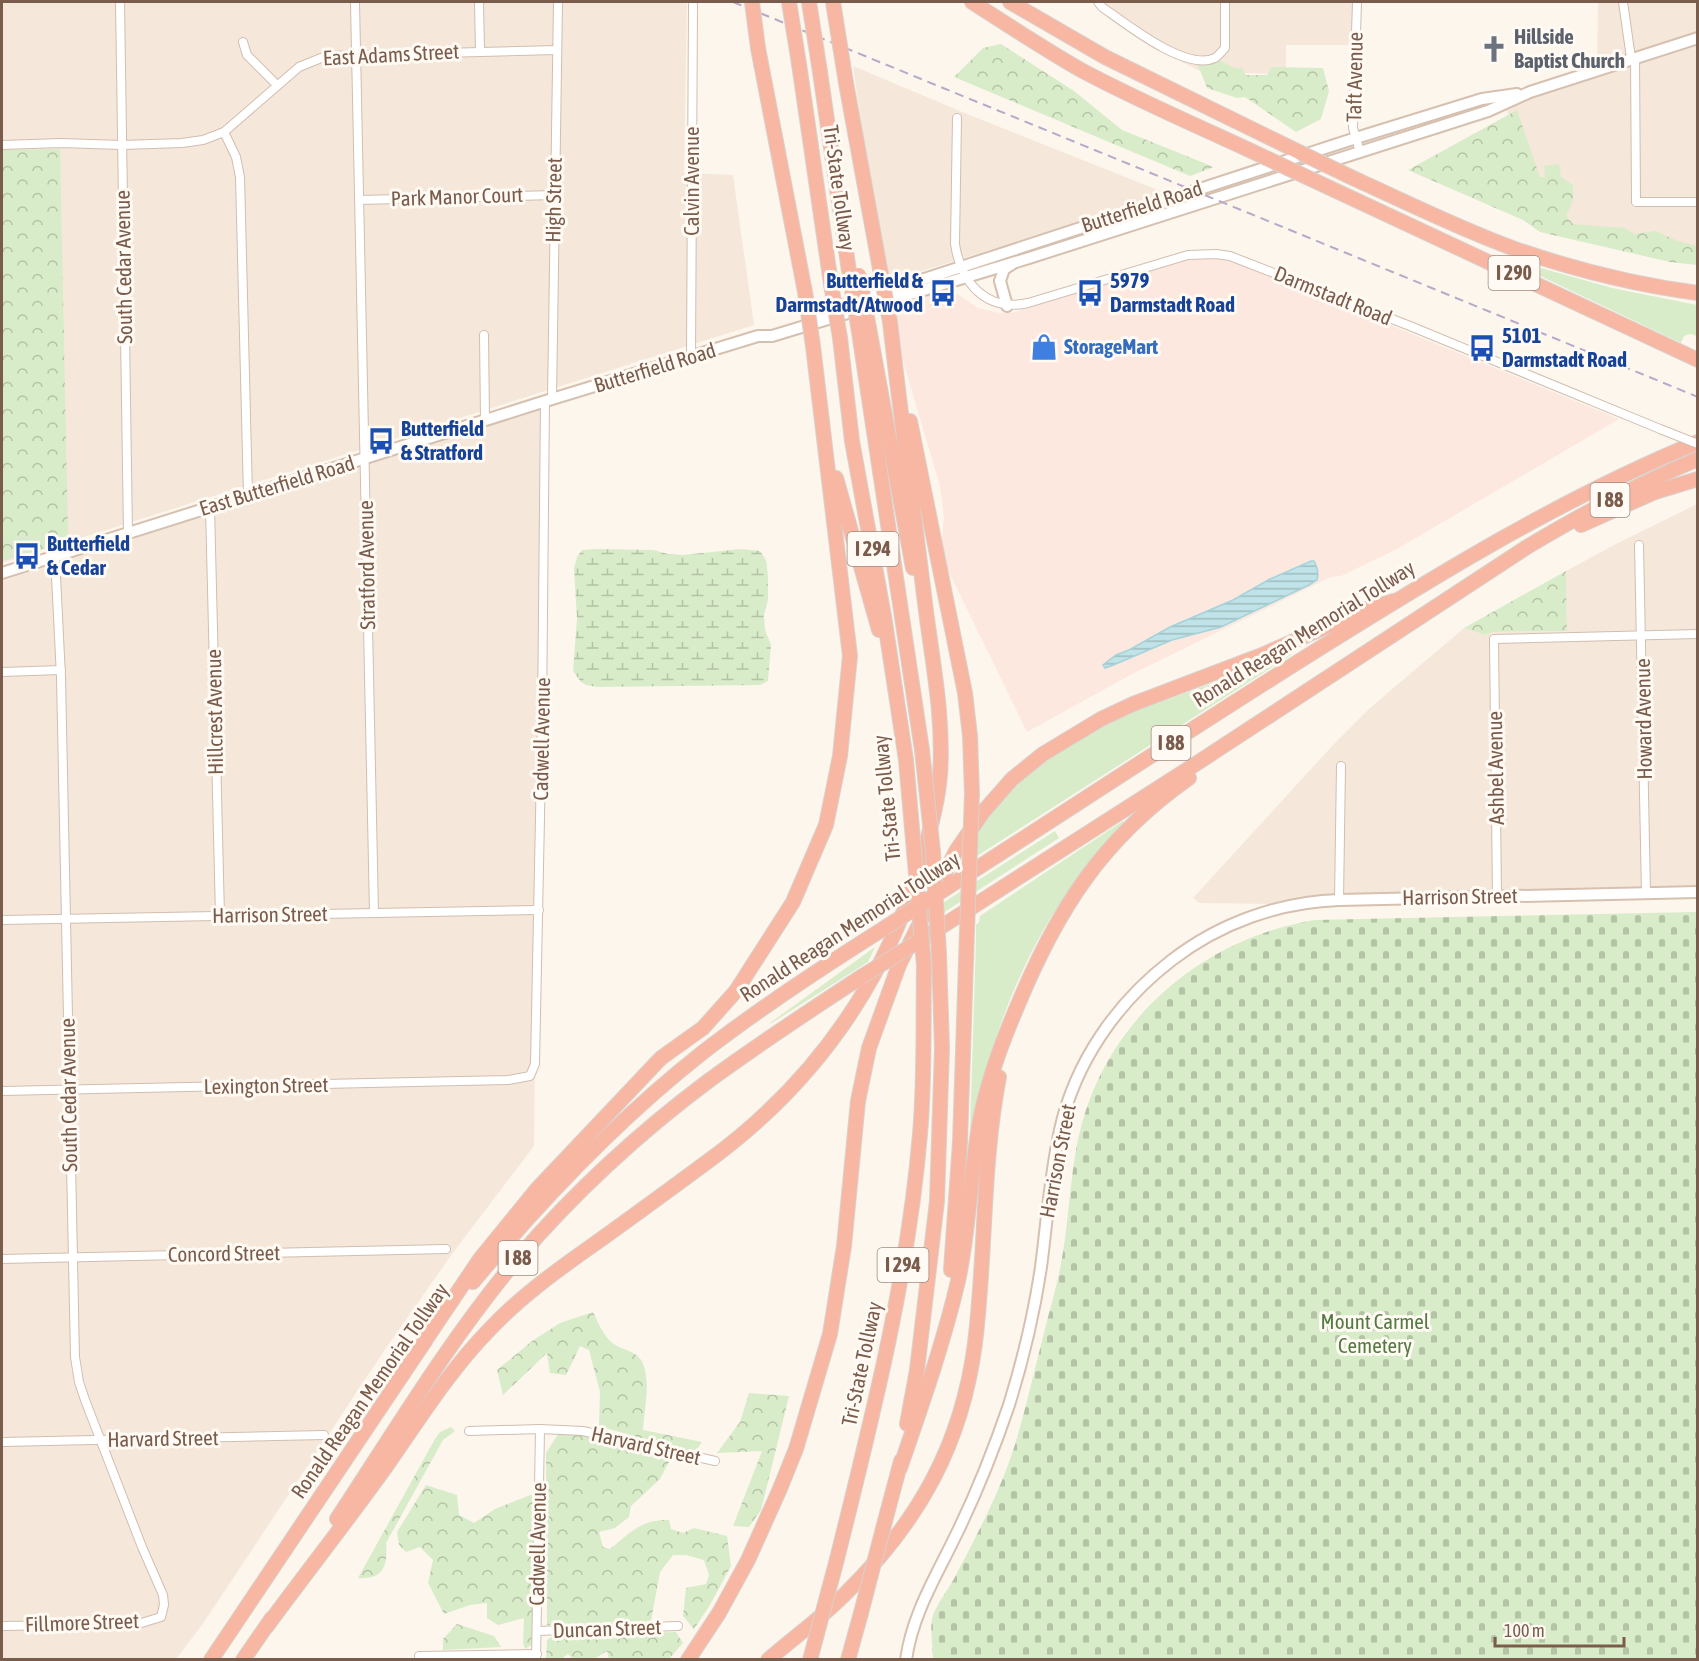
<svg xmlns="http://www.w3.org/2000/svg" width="1699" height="1661" font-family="'Asap Condensed',sans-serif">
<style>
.residential{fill:#f5e8da}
.commercial{fill:#fde8e0}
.grass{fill:#d8ecc9}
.forest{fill:url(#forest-crowns)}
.wetland{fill:url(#wetland-marsh)}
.cemetery{fill:url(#cemetery-stones)}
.water{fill:url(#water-rules);stroke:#a5d3da;stroke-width:1.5}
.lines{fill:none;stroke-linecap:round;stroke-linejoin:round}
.street-casing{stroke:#d1beb0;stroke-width:10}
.secondary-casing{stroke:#d6c0b0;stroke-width:14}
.highway-casing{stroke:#dad1cd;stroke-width:16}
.street{stroke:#fff;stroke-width:8}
.secondary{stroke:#fff;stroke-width:10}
.highway{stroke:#f7b7a3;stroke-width:14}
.rail{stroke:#b9a8c9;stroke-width:2;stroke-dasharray:9 6;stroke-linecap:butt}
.street-bridge-casing{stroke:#d1beb0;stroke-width:10;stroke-linecap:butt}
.highway-bridge-casing{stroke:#dad1cd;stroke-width:16;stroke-linecap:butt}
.street-bridge{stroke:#fff;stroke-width:8}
.highway-bridge{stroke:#f7b7a3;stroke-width:14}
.labels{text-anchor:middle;stroke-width:6;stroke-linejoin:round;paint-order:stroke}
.shield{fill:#fffaf3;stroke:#a28b7f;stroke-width:1.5}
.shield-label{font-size:20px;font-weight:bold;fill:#7a5c4d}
.worship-label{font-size:21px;font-weight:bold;fill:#5b616d;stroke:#fffaf3;text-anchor:start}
.street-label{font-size:21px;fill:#7a5c4d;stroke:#fffaf3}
.transit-label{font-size:21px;font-weight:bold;fill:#164399;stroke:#fffaf3;text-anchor:start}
.shop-label{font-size:21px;font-weight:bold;fill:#366cbe;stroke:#fffaf3;text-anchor:start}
.park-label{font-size:21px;fill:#537a41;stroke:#fffaf3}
</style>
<defs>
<pattern id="forest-crowns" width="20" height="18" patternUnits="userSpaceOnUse" patternTransform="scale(1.5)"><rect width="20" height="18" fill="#d8ecc9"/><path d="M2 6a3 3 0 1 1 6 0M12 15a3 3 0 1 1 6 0" fill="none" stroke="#b4c2a5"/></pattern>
<pattern id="wetland-marsh" width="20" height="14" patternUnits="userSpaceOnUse" patternTransform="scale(1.5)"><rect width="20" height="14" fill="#d8ecc9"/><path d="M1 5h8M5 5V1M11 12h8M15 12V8" fill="none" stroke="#b4c2a5"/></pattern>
<pattern id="cemetery-stones" width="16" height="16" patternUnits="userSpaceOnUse" patternTransform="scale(1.5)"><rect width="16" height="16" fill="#d8ecc9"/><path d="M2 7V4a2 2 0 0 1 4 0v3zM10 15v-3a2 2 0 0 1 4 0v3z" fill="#b4c2a5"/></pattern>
<pattern id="water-rules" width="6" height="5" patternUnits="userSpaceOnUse" patternTransform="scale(1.5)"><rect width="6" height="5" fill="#bfe3e8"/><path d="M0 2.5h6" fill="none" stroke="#a0bbbe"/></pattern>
</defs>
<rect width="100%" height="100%" fill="#fdf6ec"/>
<g class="residential">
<polygon points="2,2 687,2 684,173 733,175 754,325 2,563"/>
<polygon points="1095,2 1353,2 1353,45 1286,45 1286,74 1202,72 1149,45 1100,9"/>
<polygon points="1598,2 1697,2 1697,35 1597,67"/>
<polygon points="1697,40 1697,256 1559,230 1503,103"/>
<polygon points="853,66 967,114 1168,194 884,283"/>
<polygon points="541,408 534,1146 452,1254 386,1348 202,1625 176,1659 2,1659 2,581"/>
<polygon points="1697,504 1697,886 1327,895 1275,904 1199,903 1193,898 1333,745 1370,708 1464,628 1485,635 1493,632 1567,631 1566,571 1616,544"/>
</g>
<polygon class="commercial" points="1217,258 1249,267 1619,419 1397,549 1341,576 1331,577 1132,674 1027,732 944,562 942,539 944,517 940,486 905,368 884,309 947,289 953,291 978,308 1000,313 1012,313 1178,261 1190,259"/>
<g class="grass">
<polygon points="1541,268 1612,288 1697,305 1697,336 1690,334 1684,336 1681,343 1534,273 1535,271 1540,272"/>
<polygon points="1288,651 1291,655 977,856 979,827 1021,781 1060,751 1085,735 1125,715 1224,679"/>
<path d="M1123,821l2,2c-29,34 -59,67 -81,106 -36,63 -58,131 -72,202h-2l6,-191v-15l3,-3 1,-6z"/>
<polygon points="1055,831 1059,838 929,922 938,906"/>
<polygon points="875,947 868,962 770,1024 770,1023"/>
</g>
<g class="forest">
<polygon points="1001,44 1074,91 1122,130 1214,167 1190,176 954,77 983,48"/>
<polygon points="1221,61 1235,68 1242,68 1246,75 1267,75 1272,67 1323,68 1329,91 1321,119 1296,132 1245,97 1237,98 1207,88 1197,63"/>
<polygon points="1517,110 1540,177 1545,177 1544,166 1559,164 1561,177 1573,185 1573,201 1566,216 1573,224 1624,228 1634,234 1655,231 1678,241 1697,246 1697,265 1670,262 1540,232 1523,220 1408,170"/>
<polygon points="60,149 68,532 70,541 2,561 2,150"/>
<polygon points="1566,571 1567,631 1493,632 1485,635 1464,628"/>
<path d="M593,1312c6,12 11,27 24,34 8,4 19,6 24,14 11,19 3,49 2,70l59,12 -6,9 -25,-4 -72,-21 1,-34 -11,-42 -9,-4 -14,29 -16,-2 -3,-20 -44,42 -6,-25 35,-29 28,-18z"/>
<polygon points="749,1393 789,1396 761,1510 749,1527 733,1526 762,1451 717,1453 740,1422"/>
<path d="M451,1427l4,4 -12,9 -57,103c2,22 -2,37 -28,35l77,-139 5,-7z"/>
<path d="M558,1434l27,1 87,21 -12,23 -29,27 -2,11 -14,11 -16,4 4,15 7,2c20,-16 31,-30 59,-29l2,9 12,4 11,-5 33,8 4,30 -21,39 -16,24 -11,-13 3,-28 20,-4 3,-9 -5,-15 -18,-5h-13l-13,17 -9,49 -104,4 -1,-172z"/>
<polygon points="426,1485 457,1495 459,1515 474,1523 495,1509 533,1494 533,1644 525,1649 523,1643 524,1618 498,1625 487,1618 487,1603 470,1605 444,1614 428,1583 433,1560 420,1547 406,1552 399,1545 397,1532"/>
<polygon points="457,1624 494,1636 501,1647 443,1650 443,1639"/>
<polygon points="676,1632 683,1643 669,1659 609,1659 607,1651 594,1659 573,1659 568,1654 561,1659 546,1659 547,1640 554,1635"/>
</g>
<polygon class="wetland" points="596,549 653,550 668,554 683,555 741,549 760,551 766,560 768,576 768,600 764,615 765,630 771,645 768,681 760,685 597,687 586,685 581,682 573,671 577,619 574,568 577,557 582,550"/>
<path class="cemetery" d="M1697,912v747h-764c0,-12 -3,-28 -1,-40 3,-13 18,-32 24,-44 23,-44 47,-89 61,-137 10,-35 18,-70 27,-105 6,-25 14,-50 18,-75 8,-45 8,-91 20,-135 30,-108 123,-185 233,-203z"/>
<path class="water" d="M1311,561h3c4,7 5,12 3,19l-8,5 -88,42 -49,13 -61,26 -6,2 -2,-3 13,-10 13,-5 41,-23 63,-27 37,-21z"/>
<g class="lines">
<defs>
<g id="street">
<polyline points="120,2 128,533"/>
<polyline points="355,2 374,913"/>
<polyline points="479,2 480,51"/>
<path d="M1098,2l4,5c23,16 84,65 113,51 3,-2 7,-7 10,-10v-46"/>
<polyline points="1357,2 1353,128 1360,152"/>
<polyline points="1623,2 1631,58"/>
<polyline points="243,42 247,55 277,85"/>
<polyline points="1635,57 1636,202 1698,202"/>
<path d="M957,118l-2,126c6,39 31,68 73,59l160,-48 28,-1 14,2 180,70 250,103"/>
<polyline points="224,132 236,157 240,177 248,495"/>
<polyline points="2,145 61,143 122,145 182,143 203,140 224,132 299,67 326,56 557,50"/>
<polyline points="359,200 554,195"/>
<polyline points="484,335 485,420"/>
<polyline points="691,357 693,5"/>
<polyline points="552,399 558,2"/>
<polyline points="210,507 220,916"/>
<polyline points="1639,545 1646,893"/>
<polyline points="2,672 61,670"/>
<polyline points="1497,896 1494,639 1698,634"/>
<polyline points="1339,900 1341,766"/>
<polyline points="2,920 539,910"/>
<polyline points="2,1091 508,1080 530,1076 535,1064 542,719 545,401"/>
<polyline points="2,1259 446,1249"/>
<polyline points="469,1431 540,1429 583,1431 715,1461"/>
<polyline points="2,1442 324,1435"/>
<polyline points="2,1626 138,1624 161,1617 164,1605 163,1595 142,1547 85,1400 79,1382 75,1357 61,677 55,556"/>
<polyline points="537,1631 678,1626"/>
<polyline points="419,1656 537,1654"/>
<polyline points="536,1660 540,1429"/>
</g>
<g id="secondary">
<polyline points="1007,306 1000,281 1004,269 1012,264"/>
<polyline points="811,316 1356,138 1482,99 1517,94"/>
<polyline points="2,573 552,399 758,336 772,336 1029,258 1488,111 1530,92 1698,38"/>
<path d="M906,1660c6,-44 28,-80 47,-119 22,-44 40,-89 56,-136 14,-45 25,-91 32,-138 6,-46 9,-92 19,-137 15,-68 57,-128 112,-170 48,-37 107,-58 167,-60l359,-8"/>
</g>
<g id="highway">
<path d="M972,2c36,23 72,47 109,68 54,29 110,53 166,79"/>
<polyline points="1010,2 1105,57 1301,153"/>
<polyline points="758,48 805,292"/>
<polyline points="799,64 831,284"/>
<polyline points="820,72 850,278"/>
<polyline points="846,83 880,269"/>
<path d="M1355,179c53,24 105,50 160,70 58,20 121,36 183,44"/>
<polyline points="1330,188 1698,360"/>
<polyline points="869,328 913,568"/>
<polyline points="859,332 922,750"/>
<polyline points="840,338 852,441 884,616 906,760"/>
<polyline points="910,421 965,693 970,736 972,794"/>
<polyline points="836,478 879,630"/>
<polyline points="1581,525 1655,492 1698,479"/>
<path d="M948,887c120,-77 240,-156 361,-232 126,-79 251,-156 389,-213"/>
<path d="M919,941l266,-170 342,-224c55,-33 111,-63 171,-88"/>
<polyline points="951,1270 960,1142 967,931"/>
<path d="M473,1282c69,-83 144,-162 229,-229 58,-45 119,-85 181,-124"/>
<polyline points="420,1348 480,1259 537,1189 661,1058 703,1028 736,991 793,902 826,825 840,756 850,656 813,346"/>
<polyline points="907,1424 917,1370 937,1201 942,1048 939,954"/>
<path d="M900,1468c21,-61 43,-123 58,-187 12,-55 12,-111 23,-166 8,-38 21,-73 36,-108 40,-97 85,-168 172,-229"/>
<path d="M337,1519c58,-88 113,-180 181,-261 56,-65 121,-125 189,-176 50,-37 102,-71 154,-105"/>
<polyline points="885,1521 901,1461"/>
<path d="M837,1559c35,-141 71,-281 83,-425 5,-56 3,-113 4,-169"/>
<path d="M267,1626c39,-53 80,-105 118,-158 33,-47 64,-97 104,-138 31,-33 67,-59 104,-85 38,-27 76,-55 114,-83 110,-80 183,-186 219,-317 6,-23 12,-46 14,-70 4,-55 -7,-110 -14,-164 -12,-97 -25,-193 -36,-289"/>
<polyline points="211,1660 425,1341"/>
<polyline points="243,1660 272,1618"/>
<polyline points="688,1660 719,1613 748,1560 779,1491 796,1449 830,1334 844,1246 858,1101 869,1048 899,965 956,851 983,812 1012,779 1043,754 1101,719 1133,704 1262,655 1369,608 1394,601"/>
<path d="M768,1660c26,-23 55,-43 79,-68 72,-71 115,-148 128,-249 11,-88 7,-178 24,-266"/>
<polyline points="848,1660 861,1613"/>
</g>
</defs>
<use href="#street" class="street-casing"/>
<use href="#secondary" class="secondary-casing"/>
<use href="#highway" class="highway-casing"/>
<use href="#street" class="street"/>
<use href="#secondary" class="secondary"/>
<use href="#highway" class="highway"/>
<polyline class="rail" points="733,2 1698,397"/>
<defs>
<polyline id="street-bridge" points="1660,429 1698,444"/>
<g id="highway-bridge">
<polyline points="752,2 758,48"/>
<polyline points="789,2 799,64"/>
<polyline points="809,2 820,72"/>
<polyline points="833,2 846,83"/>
<polyline points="1247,149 1330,188"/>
<polyline points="1301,153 1355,179"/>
<polyline points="880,269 890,322"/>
<polyline points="859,275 869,328"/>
<polyline points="850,278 859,332"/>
<polyline points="831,284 840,338"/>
<polyline points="805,292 813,346"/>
<polyline points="922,750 933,852 939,954"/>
<polyline points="906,760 924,965"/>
<polyline points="883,929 948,887"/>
<polyline points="967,931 972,794"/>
<polyline points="861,977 919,941"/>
<polyline points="861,1613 885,1521"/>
<polyline points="810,1660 837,1559"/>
</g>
</defs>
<use href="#street-bridge" class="street-bridge-casing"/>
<use href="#highway-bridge" class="highway-bridge-casing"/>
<use href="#street-bridge" class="street-bridge"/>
<use href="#highway-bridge" class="highway-bridge"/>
</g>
<defs>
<symbol id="church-bare" viewBox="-9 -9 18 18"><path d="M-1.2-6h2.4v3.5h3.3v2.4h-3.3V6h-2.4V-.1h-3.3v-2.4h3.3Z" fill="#6b7280" stroke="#fffaf3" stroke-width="2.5" paint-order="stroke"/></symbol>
<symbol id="bus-bare" viewBox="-9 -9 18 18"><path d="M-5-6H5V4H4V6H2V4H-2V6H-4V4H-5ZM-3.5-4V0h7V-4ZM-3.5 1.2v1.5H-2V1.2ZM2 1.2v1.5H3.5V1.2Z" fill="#1a4fb4" stroke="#fffaf3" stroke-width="2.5" paint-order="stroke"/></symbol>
<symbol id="shop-bare" viewBox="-9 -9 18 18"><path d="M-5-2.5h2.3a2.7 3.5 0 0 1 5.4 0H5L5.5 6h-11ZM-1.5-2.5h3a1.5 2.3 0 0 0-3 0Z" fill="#3f7fe0" stroke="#fffaf3" stroke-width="2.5" paint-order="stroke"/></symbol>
</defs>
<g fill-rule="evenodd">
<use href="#church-bare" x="1475" y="30" width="38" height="38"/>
<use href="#bus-bare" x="924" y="274" width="38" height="38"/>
<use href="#bus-bare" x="1071" y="274" width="38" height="38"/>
<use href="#shop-bare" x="1025" y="328" width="38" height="38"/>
<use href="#bus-bare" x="1463" y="329" width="38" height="38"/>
<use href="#bus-bare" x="362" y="422" width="38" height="38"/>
<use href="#bus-bare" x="8" y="537" width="38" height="38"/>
</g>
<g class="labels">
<g class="shield">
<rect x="1488.5" y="256" width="51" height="34" rx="4.5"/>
<rect x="1590.5" y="483" width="39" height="34" rx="4.5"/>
<rect x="847.5" y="532" width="51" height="34" rx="4.5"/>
<rect x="1151.5" y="726" width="39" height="34" rx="4.5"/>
<rect x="498.5" y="1241" width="39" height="34" rx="4.5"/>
<rect x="877.5" y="1248" width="51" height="34" rx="4.5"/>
</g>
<g class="shield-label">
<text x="1514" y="280">I 290</text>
<text x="1610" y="507">I 88</text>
<text x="873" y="556">I 294</text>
<text x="1171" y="750">I 88</text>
<text x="518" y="1265">I 88</text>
<text x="903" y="1272">I 294</text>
</g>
<g class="worship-label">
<text x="1514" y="44">Hillside<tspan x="1514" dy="24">Baptist Church</tspan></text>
</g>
<g class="street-label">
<text transform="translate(391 55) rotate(-3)" y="7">East Adams Street</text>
<text transform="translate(1355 77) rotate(-89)" y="7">Taft Avenue</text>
<text transform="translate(692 181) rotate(-90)" y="7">Calvin Avenue</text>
<text transform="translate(839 188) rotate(82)" y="7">Tri-State Tollway</text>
<text transform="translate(457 197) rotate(-2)" y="7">Park Manor Court</text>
<text transform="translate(554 200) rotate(-89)" y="7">High Street</text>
<text transform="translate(1142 207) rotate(-18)" y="7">Butterfield Road</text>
<text transform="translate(124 267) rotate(-91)" y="7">South Cedar Avenue</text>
<text transform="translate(1333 296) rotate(22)" y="7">Darmstadt Road</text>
<text transform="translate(655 368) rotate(-17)" y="7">Butterfield Road</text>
<text transform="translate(277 486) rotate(-17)" y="7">East Butterfield Road</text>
<text transform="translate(367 565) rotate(-91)" y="7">Stratford Avenue</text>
<text transform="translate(1304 634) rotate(-32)" y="7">Ronald Reagan Memorial Tollway</text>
<text transform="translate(215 712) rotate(-91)" y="7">Hillcrest Avenue</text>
<text transform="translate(1644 719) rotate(-91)" y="7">Howard Avenue</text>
<text transform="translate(542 739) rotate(-89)" y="7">Cadwell Avenue</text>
<text transform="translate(1496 768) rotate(-91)" y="7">Ashbel Avenue</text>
<text transform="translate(887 798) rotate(-96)" y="7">Tri-State Tollway</text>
<text transform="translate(1460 897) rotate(-1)" y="7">Harrison Street</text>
<text transform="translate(270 915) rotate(-1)" y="7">Harrison Street</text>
<text transform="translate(850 927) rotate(-33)" y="7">Ronald Reagan Memorial Tollway</text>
<text transform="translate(266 1086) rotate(-1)" y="7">Lexington Street</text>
<text transform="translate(69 1095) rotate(-91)" y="7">South Cedar Avenue</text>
<text transform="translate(1058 1161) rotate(-79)" y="7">Harrison Street</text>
<text transform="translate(224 1254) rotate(-1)" y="7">Concord Street</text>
<text transform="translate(862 1364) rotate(-78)" y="7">Tri-State Tollway</text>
<text transform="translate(370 1391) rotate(-55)" y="7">Ronald Reagan Memorial Tollway</text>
<text transform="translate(163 1439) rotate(-1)" y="7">Harvard Street</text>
<text transform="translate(646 1446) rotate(13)" y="7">Harvard Street</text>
<text transform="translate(538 1544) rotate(-89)" y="7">Cadwell Avenue</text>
<text transform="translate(82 1623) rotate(-2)" y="7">Fillmore Street</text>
<text transform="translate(607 1629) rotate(-2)" y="7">Duncan Street</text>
</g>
<g class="transit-label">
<text x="923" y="288" text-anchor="end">Butterfield &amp;<tspan x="923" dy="24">Darmstadt/Atwood</tspan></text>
<text x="1110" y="288">5979<tspan x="1110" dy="24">Darmstadt Road</tspan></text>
<text x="1502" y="343">5101<tspan x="1502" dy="24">Darmstadt Road</tspan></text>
<text x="401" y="436">Butterfield<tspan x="401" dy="24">&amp; Stratford</tspan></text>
<text x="47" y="551">Butterfield<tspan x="47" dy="24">&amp; Cedar</tspan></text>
</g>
<g class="shop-label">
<text x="1064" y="354">StorageMart</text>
</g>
<g class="park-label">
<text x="1375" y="1329">Mount Carmel<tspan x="1375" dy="24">Cemetery</tspan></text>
</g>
</g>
<rect width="1699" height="1661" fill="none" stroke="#7a5c4d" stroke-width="6"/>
<path d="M1495 1637v9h129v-9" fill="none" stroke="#7a5c4d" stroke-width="3"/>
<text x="1504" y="1637" font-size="18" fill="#7a5c4d" stroke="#fffaf3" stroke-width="4.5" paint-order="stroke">100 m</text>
</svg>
